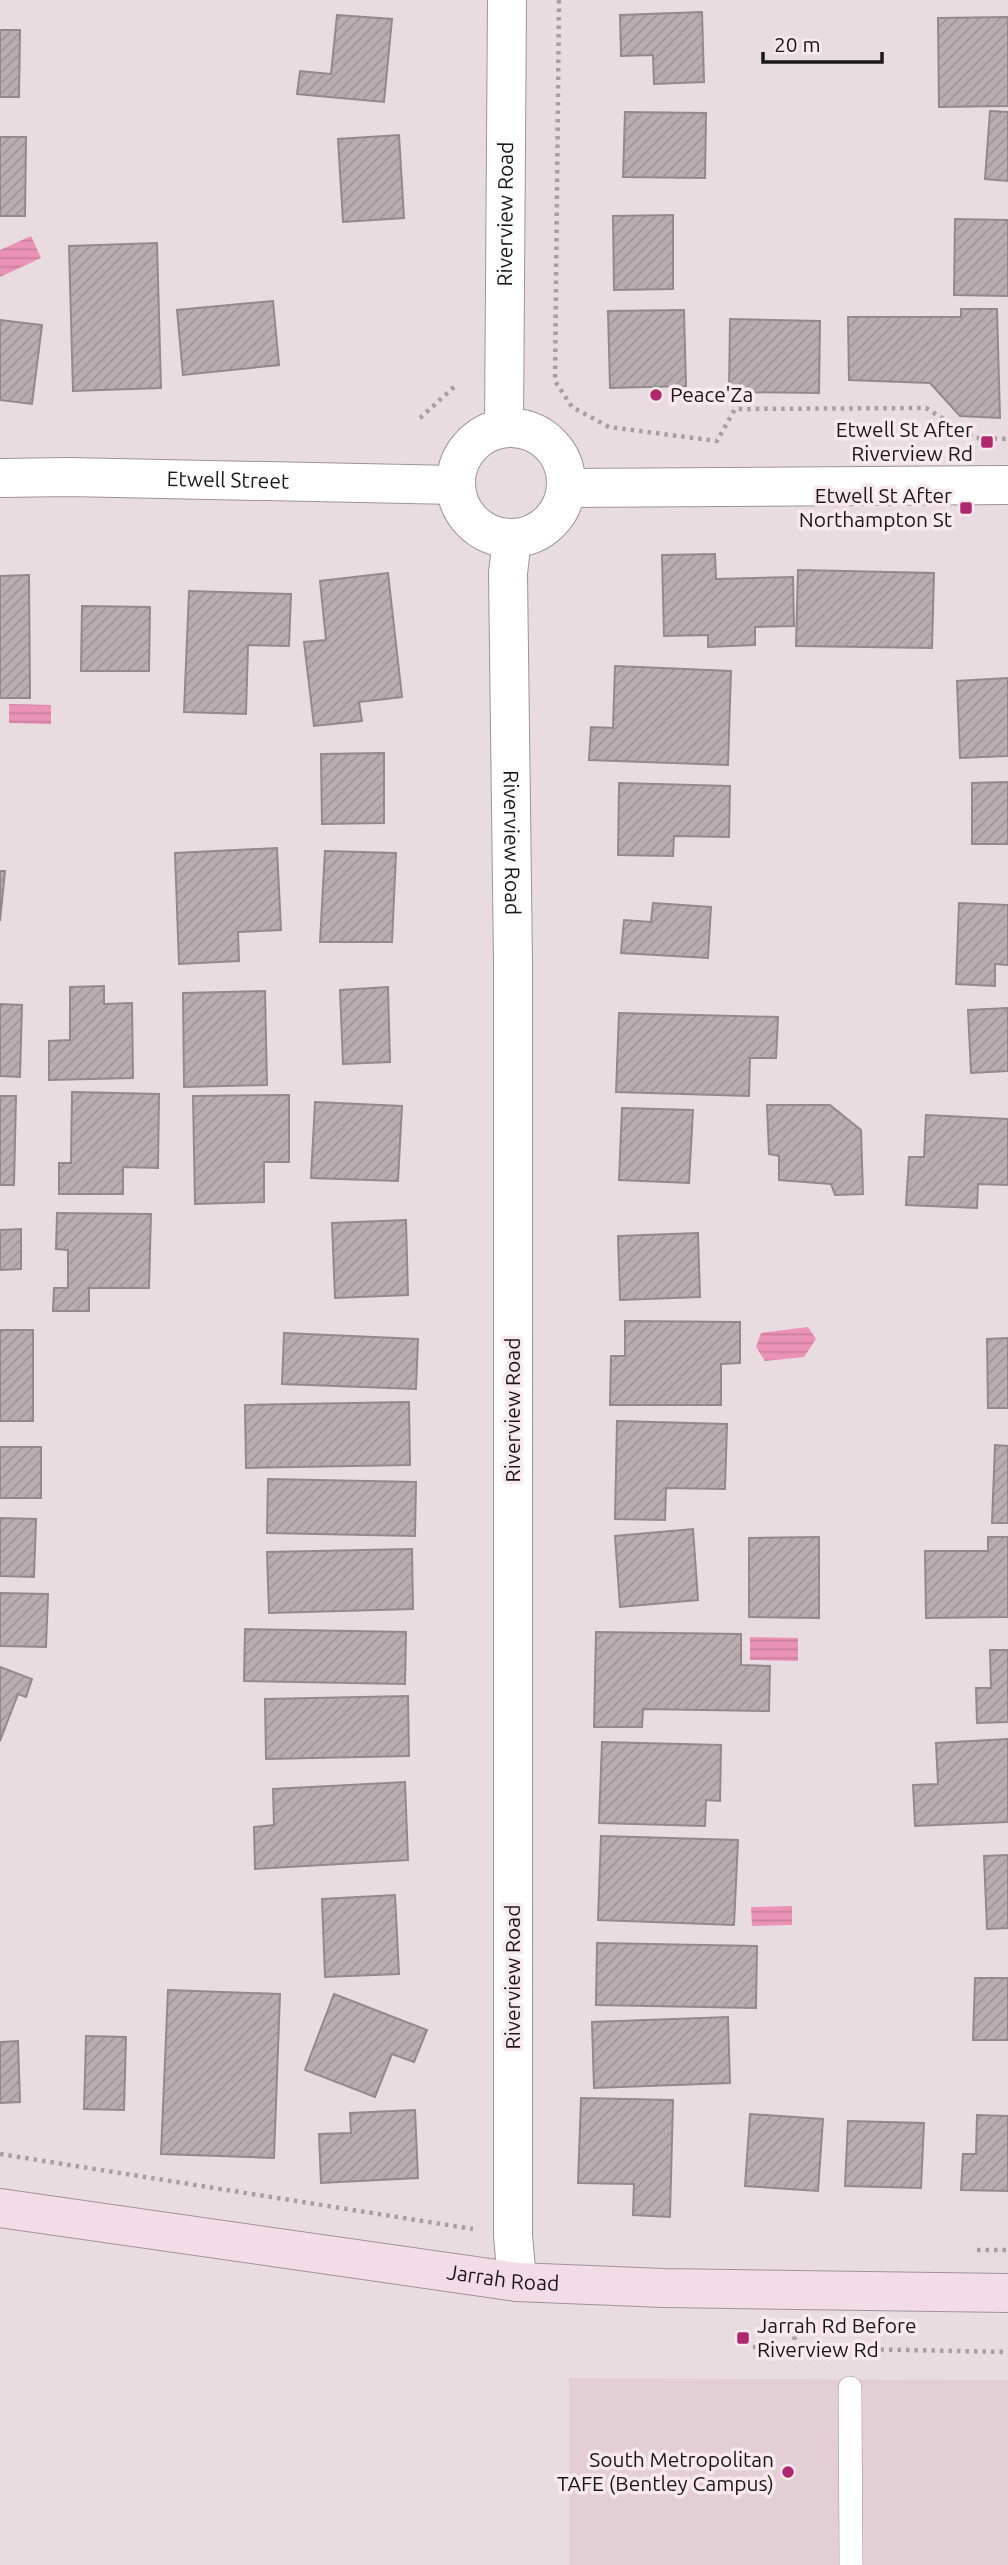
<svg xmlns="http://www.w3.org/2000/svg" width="1008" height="2565" font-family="Ubuntu,sans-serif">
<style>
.built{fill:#e3ced5}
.water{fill:url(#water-rules)}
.building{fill:url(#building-hatch);stroke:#94888c;stroke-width:2}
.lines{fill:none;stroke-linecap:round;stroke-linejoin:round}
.lane-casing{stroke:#9f9397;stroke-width:24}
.street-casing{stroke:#9f9397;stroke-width:40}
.secondary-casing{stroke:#9f9397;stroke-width:40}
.path{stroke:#a89ea1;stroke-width:4.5;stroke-dasharray:3.5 5;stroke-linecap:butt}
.lane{stroke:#fff;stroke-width:23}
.street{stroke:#fff;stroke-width:38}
.secondary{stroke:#f3dce5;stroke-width:38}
.poi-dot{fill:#af286d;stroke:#f7e9ee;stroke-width:2.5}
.labels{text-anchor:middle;stroke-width:7;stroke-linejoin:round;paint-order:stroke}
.street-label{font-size:21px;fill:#1c1819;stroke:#f7e9ee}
.poi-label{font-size:21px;fill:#1c1819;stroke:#f7e9ee;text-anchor:end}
</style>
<defs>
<pattern id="water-rules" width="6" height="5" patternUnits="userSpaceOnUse" patternTransform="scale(1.75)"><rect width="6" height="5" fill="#eb93b6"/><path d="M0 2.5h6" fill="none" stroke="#c97e9c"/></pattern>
<pattern id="building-hatch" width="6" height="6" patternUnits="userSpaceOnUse" patternTransform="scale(1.75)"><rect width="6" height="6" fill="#baadb2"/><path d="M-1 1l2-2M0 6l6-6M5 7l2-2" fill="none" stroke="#9f9498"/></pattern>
</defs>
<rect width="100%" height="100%" fill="#e9dce0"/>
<polygon class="built" points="569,2378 1008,2380 1008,2565 569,2565"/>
<g class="water">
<polygon points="31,236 41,258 0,277 0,250"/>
<polygon points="9,704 51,705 51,724 9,723"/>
<polygon points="808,1327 816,1339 804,1357 765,1361 756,1347 761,1333"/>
<polygon points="750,1637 798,1638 798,1661 750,1660"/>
<polygon points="792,1906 792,1925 752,1926 751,1907"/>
</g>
<g class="building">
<polygon points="702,12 704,82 654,84 653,55 621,56 620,15"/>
<polygon points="337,15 392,19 384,102 297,94 300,71 331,74"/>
<polygon points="1008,17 1008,106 939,107 938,18"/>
<polygon points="0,30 20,30 19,97 0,97"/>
<polygon points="990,111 1008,112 1008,181 985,179"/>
<polygon points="625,112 706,113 705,178 623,177"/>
<polygon points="399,135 404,218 343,222 338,139"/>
<polygon points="0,137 26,137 25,216 0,216"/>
<polygon points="673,215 673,289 614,290 613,216"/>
<polygon points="955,219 1008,220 1008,296 954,295"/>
<polygon points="157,243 161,388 73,391 69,246"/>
<polygon points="273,301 279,365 183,375 177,310"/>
<polygon points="961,309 997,309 1000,418 960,416 930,383 849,380 848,317 961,317"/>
<polygon points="684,310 686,386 610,388 608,311"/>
<polygon points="730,319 820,321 819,393 729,392"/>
<polygon points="0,320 42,325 32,404 0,400"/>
<polygon points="715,554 716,579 793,577 794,626 755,627 755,645 708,647 708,635 664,636 662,555"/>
<polygon points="798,570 934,573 932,648 796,646"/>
<polygon points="388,573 402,697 359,702 362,721 314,726 304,642 326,640 320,581"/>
<polygon points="29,575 30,698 0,698 0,576"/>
<polygon points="189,591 291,594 289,646 248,645 246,714 184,712"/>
<polygon points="82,606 150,607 149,671 81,671"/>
<polygon points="615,666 731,671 728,765 589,760 591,727 613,728"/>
<polygon points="1008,678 1008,756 960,758 957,681"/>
<polygon points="384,753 384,823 322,824 321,754"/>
<polygon points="1008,782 1008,844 972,844 972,783"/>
<polygon points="619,783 730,786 729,837 674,836 673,856 618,855"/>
<polygon points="277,848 281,930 238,932 239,961 179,964 175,853"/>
<polygon points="325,851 396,853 392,942 320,942"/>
<polygon points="0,871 5,871 0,921"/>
<polygon points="653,903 711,907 708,958 621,953 624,920 651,922"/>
<polygon points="959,903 1008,905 1008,965 995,964 995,986 956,984"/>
<polygon points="104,986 104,1004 132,1003 133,1078 49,1080 49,1041 70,1040 70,987"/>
<polygon points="388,987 390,1062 343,1064 340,990"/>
<polygon points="265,991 267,1085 184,1087 183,993"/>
<polygon points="0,1004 22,1005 20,1077 0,1076"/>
<polygon points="1008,1008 1008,1071 971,1073 968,1010"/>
<polygon points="619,1013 778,1017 776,1058 750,1058 749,1096 616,1092"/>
<polygon points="72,1092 159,1094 158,1168 123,1167 123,1194 59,1194 59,1163 71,1163"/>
<polygon points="289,1095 289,1162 264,1162 264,1202 195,1204 193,1096"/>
<polygon points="0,1096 16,1096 14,1185 0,1185"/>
<polygon points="315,1102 402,1106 398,1181 311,1178"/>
<polygon points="767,1105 830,1105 861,1130 863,1194 835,1195 831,1184 779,1180 779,1156 769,1154"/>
<polygon points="622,1108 693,1110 689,1183 619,1180"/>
<polygon points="926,1115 1008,1119 1008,1185 978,1184 977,1208 906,1205 909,1157 924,1157"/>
<polygon points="57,1213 151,1214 149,1288 89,1288 89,1311 53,1311 54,1288 68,1288 68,1250 56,1249"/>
<polygon points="406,1220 408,1295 335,1298 332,1223"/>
<polygon points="21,1229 21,1269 0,1270 0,1230"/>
<polygon points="698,1233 700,1297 620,1300 618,1236"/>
<polygon points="625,1321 740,1322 740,1363 721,1364 721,1405 610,1405 611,1356 625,1356"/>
<rect x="0" y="1330" width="33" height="91"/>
<polygon points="284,1333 418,1339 416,1389 282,1384"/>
<polygon points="1008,1338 1008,1408 988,1408 987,1339"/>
<polygon points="409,1402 410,1465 246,1468 245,1405"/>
<polygon points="617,1421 727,1424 725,1489 666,1488 665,1520 615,1519"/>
<polygon points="995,1445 1008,1446 1008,1523 992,1523"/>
<rect x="0" y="1447" width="41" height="51"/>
<polygon points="268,1479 416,1482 415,1536 267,1533"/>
<polygon points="0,1518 36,1519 34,1577 0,1576"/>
<polygon points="693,1529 698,1600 620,1607 615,1536"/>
<polygon points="819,1537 819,1618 749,1617 749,1538"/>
<polygon points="988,1537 1008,1537 1008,1617 926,1618 925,1551 988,1551"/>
<polygon points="412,1549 413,1609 269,1613 267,1552"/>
<polygon points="0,1593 48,1594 46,1647 0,1646"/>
<polygon points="245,1629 406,1632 405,1684 244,1681"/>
<polygon points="596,1632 741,1634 741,1665 770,1666 769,1711 643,1709 642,1727 594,1727"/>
<polygon points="990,1650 1008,1650 1008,1722 977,1723 976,1688 991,1688"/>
<polygon points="0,1667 32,1679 26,1697 18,1694 0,1741"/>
<polygon points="408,1696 409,1756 266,1759 265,1699"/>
<polygon points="1008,1739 1008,1822 915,1826 913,1785 938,1784 936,1743"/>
<polygon points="602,1742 721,1745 720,1801 706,1800 705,1826 599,1823"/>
<polygon points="405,1782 408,1860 255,1869 254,1827 274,1825 273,1789"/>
<polygon points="601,1836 738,1840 734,1925 598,1920"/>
<polygon points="1008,1855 1008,1928 987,1929 984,1856"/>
<polygon points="395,1895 399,1974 325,1977 322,1899"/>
<polygon points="597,1943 757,1946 756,2008 596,2005"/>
<polygon points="975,1978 1008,1978 1008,2040 973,2040"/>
<polygon points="168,1990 280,1994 274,2158 161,2154"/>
<polygon points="334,1994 427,2030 414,2062 392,2054 375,2097 305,2070"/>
<polygon points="728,2017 730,2083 594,2088 592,2022"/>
<polygon points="86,2036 126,2037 124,2110 84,2109"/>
<polygon points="18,2041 20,2102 0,2103 0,2042"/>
<polygon points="581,2098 673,2100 670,2217 633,2215 634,2184 578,2183"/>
<polygon points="415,2110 418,2178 321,2183 319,2134 351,2133 350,2113"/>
<polygon points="750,2114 823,2119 818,2191 745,2186"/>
<polygon points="977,2115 1008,2116 1008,2191 961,2190 963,2154 976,2154"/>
<polygon points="848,2121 924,2123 921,2188 845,2186"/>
</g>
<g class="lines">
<defs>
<polyline id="lane" points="850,2388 851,2565"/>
<g id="street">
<circle cx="511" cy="483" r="55"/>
<path id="s1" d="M504,428l3,-428"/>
<path id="s2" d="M0,478l68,-1 387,8"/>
<polyline points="566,488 1008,485"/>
<path id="s3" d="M512,539l-4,34 5,391v1271l4,47"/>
</g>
<g id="secondary">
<path id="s4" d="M0,2208l517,74 146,6 345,5"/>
</g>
</defs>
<use href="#lane" class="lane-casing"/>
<use href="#street" class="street-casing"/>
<use href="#secondary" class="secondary-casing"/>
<g class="path">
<polyline points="559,0 555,381 572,407 609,427 717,441 735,409 926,408 974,438 1008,439"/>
<polyline points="420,418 454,387"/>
<polyline points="0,2154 473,2229"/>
<polyline points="977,2250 1008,2250"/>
<polyline points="794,2328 795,2348"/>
<polyline points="753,2347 1008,2352"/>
</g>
<use href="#lane" class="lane"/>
<use href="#street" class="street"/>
<use href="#secondary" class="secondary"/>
</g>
<g class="poi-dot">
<circle cx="656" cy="395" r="7"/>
<rect x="980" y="435" width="14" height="14" rx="3.5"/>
<rect x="959" y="501" width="14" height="14" rx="3.5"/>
<rect x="736" y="2331" width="14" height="14" rx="3.5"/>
<circle cx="788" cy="2472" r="7"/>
</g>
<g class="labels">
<g class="street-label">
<text dy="7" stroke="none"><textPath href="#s1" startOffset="214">Riverview Road</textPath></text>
<text dy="7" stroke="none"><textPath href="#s2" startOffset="228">Etwell Street</textPath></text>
<text dy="7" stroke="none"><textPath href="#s3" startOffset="304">Riverview Road</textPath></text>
<text transform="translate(513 1410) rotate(-90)" y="7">Riverview Road</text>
<text transform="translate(513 1977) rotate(-90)" y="7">Riverview Road</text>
<text dy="7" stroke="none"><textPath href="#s4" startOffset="508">Jarrah Road</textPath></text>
</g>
<g class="poi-label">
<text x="670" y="402" text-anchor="start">Peace'Za</text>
<text x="973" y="437">Etwell St After<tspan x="973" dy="24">Riverview Rd</tspan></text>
<text x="952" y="503">Etwell St After<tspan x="952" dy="24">Northampton St</tspan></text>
<text x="757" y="2333" text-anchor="start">Jarrah Rd Before<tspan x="757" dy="24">Riverview Rd</tspan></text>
<text x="774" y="2467">South Metropolitan<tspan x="774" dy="24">TAFE (Bentley Campus)</tspan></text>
</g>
</g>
<path d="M763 52v10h119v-10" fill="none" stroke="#1c1819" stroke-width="3.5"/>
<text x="774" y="52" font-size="21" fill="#1c1819" stroke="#f7e9ee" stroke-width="5" paint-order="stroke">20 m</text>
</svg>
